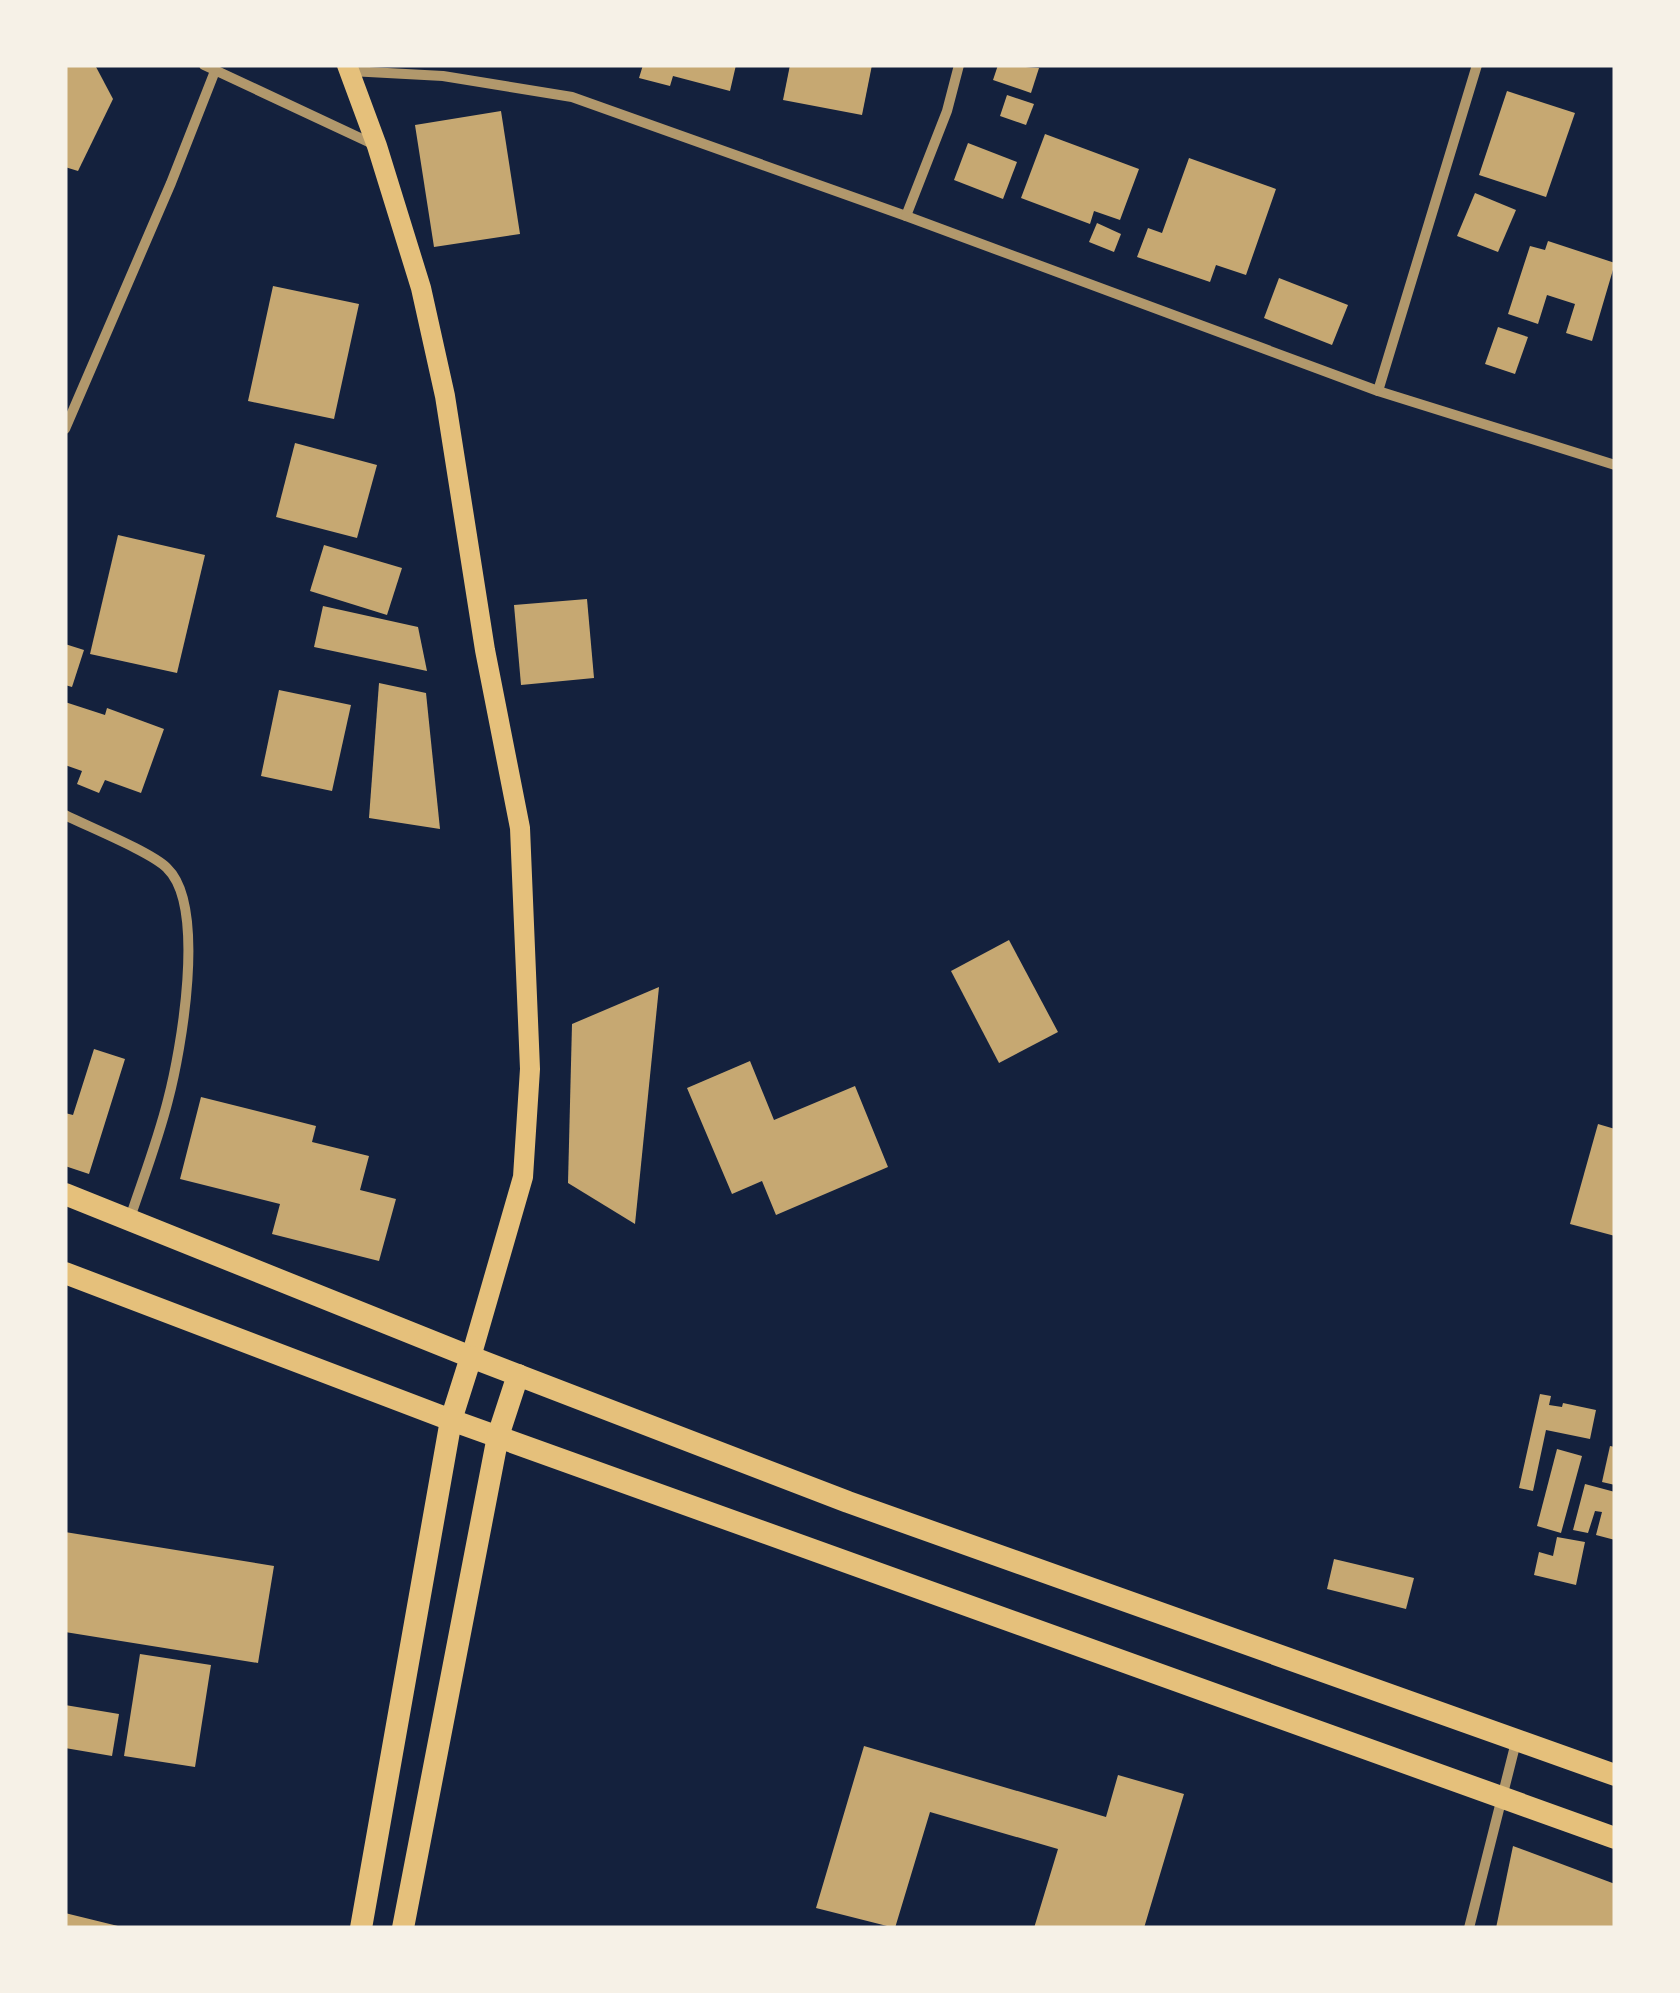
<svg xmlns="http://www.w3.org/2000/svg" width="1680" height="1993" font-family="Poppins,sans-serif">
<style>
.building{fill:#c6a872}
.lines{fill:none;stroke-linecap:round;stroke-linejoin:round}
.minor{stroke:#b1986c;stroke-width:10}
.secondary{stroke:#e5c07b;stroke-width:20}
.primary{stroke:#e5c07b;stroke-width:22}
</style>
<rect width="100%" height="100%" fill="#14213d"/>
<g class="building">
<polygon points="65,65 95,65 113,99 78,171 65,167"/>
<polygon points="643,65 736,65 730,91 673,76 670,86 639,78"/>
<polygon points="790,65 872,65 862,115 783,100"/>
<polygon points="998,65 1039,68 1031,93 993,80"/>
<polygon points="1507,91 1575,113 1546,197 1479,175"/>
<polygon points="1007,95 1034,104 1026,125 1000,116"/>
<polygon points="501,111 520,234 434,247 415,125"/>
<polygon points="1045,134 1139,169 1120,220 1094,211 1090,224 1021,198"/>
<polygon points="968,143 1017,162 1003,199 954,180"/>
<polygon points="1189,158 1276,189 1246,275 1216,265 1210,282 1137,257 1148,228 1162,233"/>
<polygon points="1475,193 1516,210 1498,252 1457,236"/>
<polygon points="1097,223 1121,234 1114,252 1089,242"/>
<polygon points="1548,241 1615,263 1592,341 1566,333 1575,304 1547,295 1538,324 1508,314 1530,246 1545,250"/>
<polygon points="1279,278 1348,305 1332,345 1264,318"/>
<polygon points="273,286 359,304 334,419 248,401"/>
<polygon points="1498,327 1528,337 1515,374 1485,364"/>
<polygon points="295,443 377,465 357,538 276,517"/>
<polygon points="118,535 205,555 177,673 90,654"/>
<polygon points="324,545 402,568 387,615 310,591"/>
<polygon points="587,599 594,678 521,685 514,605"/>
<polygon points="323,606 418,627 427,671 314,647"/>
<polygon points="65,644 84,650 72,687 65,685"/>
<polygon points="379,683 426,693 440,829 369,818"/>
<polygon points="279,690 351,705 332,791 261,776"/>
<polygon points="65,702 105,715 107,708 164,729 141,793 105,780 99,793 77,784 82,771 65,765"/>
<polygon points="1009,940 1058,1032 999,1063 951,971"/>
<polygon points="659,987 635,1224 568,1183 572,1024"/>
<polygon points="94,1049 125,1059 89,1174 65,1166 65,1113 73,1115"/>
<polygon points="750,1061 774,1120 855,1086 888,1167 776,1215 762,1181 732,1194 687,1088"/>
<polygon points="201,1097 316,1126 312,1142 369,1156 360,1190 396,1199 379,1261 272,1234 280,1204 180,1179"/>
<polygon points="1598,1124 1615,1129 1615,1236 1570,1224"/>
<polygon points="1540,1394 1551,1396 1549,1405 1562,1407 1563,1403 1596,1410 1590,1439 1546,1430 1533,1491 1519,1488"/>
<polygon points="1610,1446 1615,1447 1615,1485 1602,1482"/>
<polygon points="1557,1449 1582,1456 1561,1533 1537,1526"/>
<polygon points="1585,1484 1615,1492 1615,1540 1596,1535 1602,1512 1595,1511 1588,1533 1573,1530"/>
<polygon points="65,1532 274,1566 258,1663 65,1632"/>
<polygon points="1557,1537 1585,1542 1576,1585 1534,1575 1539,1552 1553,1556"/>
<polygon points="1334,1559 1414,1578 1406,1609 1327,1589"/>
<polygon points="140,1654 211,1665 195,1767 124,1756"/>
<polygon points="65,1705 119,1714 112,1756 65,1748"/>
<polygon points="864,1746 1106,1817 1118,1775 1184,1794 1144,1928 1034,1928 1058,1849 930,1812 895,1928 816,1908"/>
<polygon points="1513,1846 1615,1884 1615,1928 1496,1928"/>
<polygon points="65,1913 122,1927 122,1928 65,1928"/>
</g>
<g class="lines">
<g class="minor">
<polyline points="204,65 375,145"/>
<polyline points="350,71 443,76 572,97 906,216 1378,391 1615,465"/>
<polyline points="906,216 947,111 959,65"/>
<polyline points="1378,391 1477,65"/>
<polyline points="65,429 171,183 215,71"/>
<path d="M65,815c24,12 86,37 102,53 40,38 14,183 1,232 -10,40 -25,79 -38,118"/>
<polyline points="1469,1928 1516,1742"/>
</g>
<polyline class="secondary" points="347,65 377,146 421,288 445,396 485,650 520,828 530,1069 523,1177 471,1357"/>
<g class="primary">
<polyline points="65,1194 471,1357 848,1502 1615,1775"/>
<polyline points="65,1273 451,1420 1615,1838"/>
<polyline points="361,1928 451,1420 471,1357"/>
<polyline points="403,1928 498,1436 518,1375"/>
</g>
</g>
<rect width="1680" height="1993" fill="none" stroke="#f6f1e7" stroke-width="135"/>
</svg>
